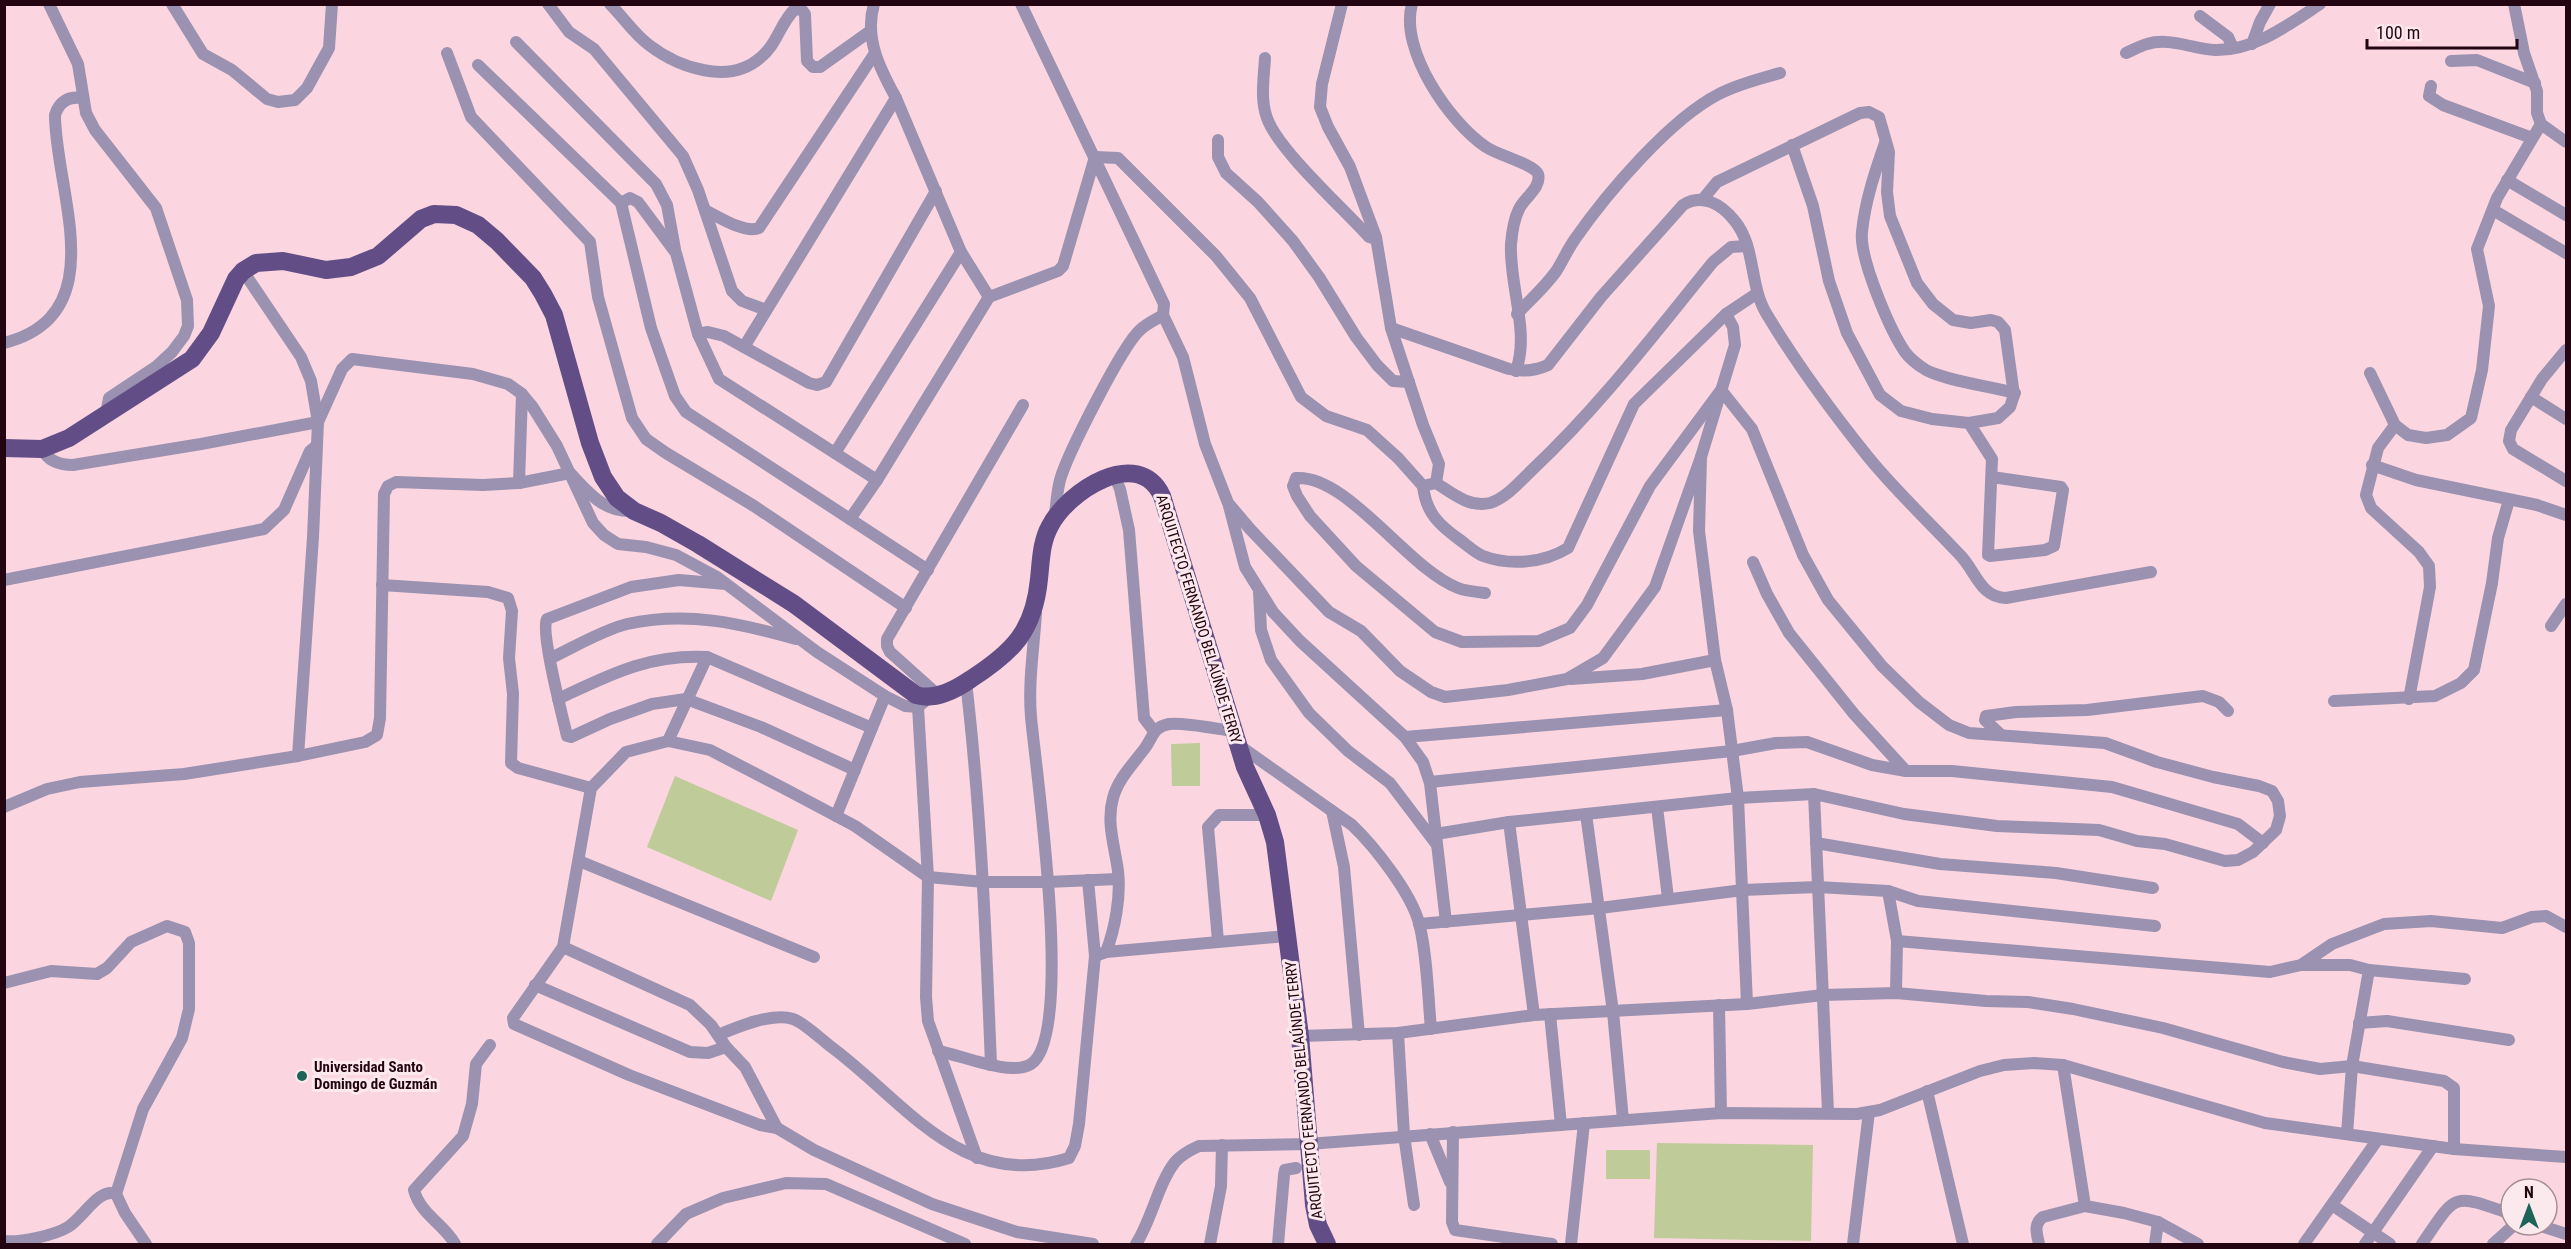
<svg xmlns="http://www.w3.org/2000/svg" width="2571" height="1249" font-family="'Roboto Condensed',sans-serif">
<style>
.green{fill:#bfcb99}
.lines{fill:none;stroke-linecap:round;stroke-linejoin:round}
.street{stroke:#9b91b1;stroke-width:12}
.primary{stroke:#624d86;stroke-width:18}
.poi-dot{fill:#1c6458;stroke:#fce9ee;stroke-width:2}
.labels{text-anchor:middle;stroke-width:6;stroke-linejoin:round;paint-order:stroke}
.street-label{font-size:15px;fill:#230511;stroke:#fce9ee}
.poi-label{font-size:15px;font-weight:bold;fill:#230511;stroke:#fce9ee;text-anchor:start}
</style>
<rect width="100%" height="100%" fill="#fbd6e0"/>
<g class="green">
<polygon points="1200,743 1200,786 1172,786 1171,744"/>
<polygon points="675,776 798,830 771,901 647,847"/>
<polygon points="1657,1143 1813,1145 1811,1241 1654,1238"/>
<rect x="1606" y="1150" width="44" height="29"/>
</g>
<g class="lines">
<g class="street">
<polyline points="49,4 78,64 86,113 95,130 156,208 187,300 188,326 184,336 172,352 157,366 109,398 106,414"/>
<polyline points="172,4 203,54 232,70 267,99 278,102 295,100 307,88 329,48 332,4"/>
<polyline points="548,4 569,32 594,49 683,156 698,190 732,291 742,301 766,310"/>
<path d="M610,4c13,13 24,30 39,41 30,23 80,40 111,13 17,-13 20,-35 35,-49l7,1 3,4 2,47 6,6h7l49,-35"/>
<path d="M1021,4l143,300 -1,11c-8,5 -17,9 -23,15 -18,16 -73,125 -80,150 -3,12 -4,24 -5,36"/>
<path d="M1342,4l-20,80 -2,23 8,20 22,40 26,70 15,91 32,97 16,39 -3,19c16,10 33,25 54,20 17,-5 31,-23 43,-34 67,-63 122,-136 180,-207l18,-15 16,-1"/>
<path d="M1412,4c-13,46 38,119 74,143 11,8 48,17 52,27 4,13 -14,24 -19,35 -5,10 -7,23 -8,35 -2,42 19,87 5,127"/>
<polyline points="2514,4 2524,53 2537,91 2537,113 2541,124 2566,142"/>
<polyline points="2200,16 2228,37 2233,48"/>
<polyline points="516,42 656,184 667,205 675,249"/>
<polyline points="2252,44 2260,22 2270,4"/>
<polyline points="447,53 471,117 590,242 598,297 632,418 646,439 666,453 754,506 906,608"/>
<path d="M2126,53c7,-3 14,-7 21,-9 22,-7 46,5 68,6 39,1 73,-25 105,-46"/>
<path d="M1265,58c-1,19 -5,41 2,60 11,32 77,91 102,119l7,2"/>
<polyline points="2451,61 2477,60 2535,83"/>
<polyline points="478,65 621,203 651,328 675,396 686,412 928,570"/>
<polyline points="2431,86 2429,96 2443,105 2532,138"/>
<polyline points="896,98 961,252 989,297"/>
<polyline points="1218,140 1218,157 1226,173 1258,202 1293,241 1319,277 1356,337 1377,365 1393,381 1409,382"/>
<path d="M1885,143c-10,29 -20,58 -23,89 -3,26 28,98 43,120 5,7 13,13 21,18 21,11 64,16 89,23"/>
<polyline points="2507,180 2566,215"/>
<polyline points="1703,199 1717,182 1860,113 1869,112 1879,117 1889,152 1887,192 1890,216 1917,283 1933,304 1953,320 1971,323 1991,320 1998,322 2005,330 2014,395 2010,407 1998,418 1969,423 1932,419 1901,411 1880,395 1847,333 1829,281 1813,206 1792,145"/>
<polyline points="621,203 630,198 638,202 676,253 698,334 719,379 877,480"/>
<path d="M705,210c14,7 40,24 54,18l116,-175"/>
<polyline points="2493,210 2566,253"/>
<path d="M1517,314c13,-14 29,-28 40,-44 6,-10 11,-21 18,-31 32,-46 95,-120 144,-145 19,-10 40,-15 61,-21"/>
<polyline points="1726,314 1733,327 1735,345 1701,457 1699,531 1715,660 1727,710 1738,798 1747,1004"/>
<polyline points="1163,315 1183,357 1205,444 1228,503 1250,529 1329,612 1361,631 1400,671 1431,692 1445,697 1508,690 1567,679 1603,658 1655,587 1701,457"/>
<path d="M1391,328l118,41c14,3 26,2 39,-4l53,-68 82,-92c19,-12 38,-1 51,15 22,26 15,64 32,93 30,50 66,99 103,145 27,33 60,64 90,96 16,15 21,44 47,44l145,-26"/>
<polyline points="698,334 708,332 724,336 809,383 817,385 826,382 936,191"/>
<path d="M4,343c111,-28 51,-152 51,-228 4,-13 13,-19 27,-17"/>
<path d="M744,347l152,-249c-16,-29 -32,-60 -22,-94"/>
<polyline points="2566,350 2542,379 2511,430 2509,441 2513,449 2566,481"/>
<polyline points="2370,373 2395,425 2408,435 2426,438 2447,435 2471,418 2482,370 2489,306 2477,249 2497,198 2541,124"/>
<polyline points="2531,397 2566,419"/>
<polyline points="1969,423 1992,459 1988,555 1990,556 2045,550 2054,546 2063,490 2061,487 1992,477"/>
<polyline points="2395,425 2378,448 2366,495 2371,508 2419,552 2429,566 2430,587 2409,699"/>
<path d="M42,449c6,12 18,16 31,16l128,-21 117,-22 -7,-41 -10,-24 -58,-86"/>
<polyline points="835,453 961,252"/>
<polyline points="2372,465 2416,480 2537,505 2566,515"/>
<polyline points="1114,475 1120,489 1129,530 1144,718 1154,731"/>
<polyline points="519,483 522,394"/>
<path d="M1423,486c3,27 16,39 37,54 7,5 15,13 23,16 27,10 61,7 85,-8l66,-144 92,-90 30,-20"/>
<polyline points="1229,506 1245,567 1273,612 1300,641 1405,737 1423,762 1430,783 1446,922"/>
<polyline points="850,519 877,480 989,297 1058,271 1063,266 1095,157 1118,158 1216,256 1250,298 1301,397 1326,416 1367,430 1398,458 1423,486 1436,483"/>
<polyline points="1753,562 1767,594 1789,633 1854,714 1906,771"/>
<polyline points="4,580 264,529 284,510 310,451 316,446"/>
<path d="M726,584l-47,-4 -48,7 -84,32c-7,12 16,99 20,117l4,1 39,-18 42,-15 34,-5 75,28 94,43"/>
<polyline points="382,585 488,592 508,598 512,611 509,658 513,694 511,763 518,768 591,788"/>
<polyline points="1259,591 1261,630 1271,660 1309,713 1348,751 1390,783 1437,845"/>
<polyline points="2551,626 2566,604"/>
<path d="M551,658c23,-11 52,-28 76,-34 60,-13 112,-1 169,15"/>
<polyline points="1571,679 1642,674 1715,660"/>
<path d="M966,682c15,128 20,255 25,383"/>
<polyline points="938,695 890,652 887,646 887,639 1023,405"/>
<path d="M558,699c51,-24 90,-45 149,-42l165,71"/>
<polyline points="2334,701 2435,696 2461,683 2474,670 2492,583 2498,538 2509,500"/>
<polyline points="924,702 918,707 928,877 926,997 928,1021 977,1158"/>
<polyline points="2001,735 1985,720 1986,716 2016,712 2087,710 2203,696 2219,702 2228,711"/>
<polyline points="1405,737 1727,710"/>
<polyline points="668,741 707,657"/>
<path d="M1237,744l115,81c23,22 59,68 67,98 8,30 9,74 12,106"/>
<polyline points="298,756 313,537 318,422 342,369 352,359 473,374 508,384 522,394 532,406 557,446 593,523 604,535 618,544 646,547 676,555 717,577 817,652 885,696 905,706 918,707"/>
<polyline points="1430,782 1732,751 1776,743 1807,742 1872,765 1906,771 1952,771 2112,787 2238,824 2263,843"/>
<polyline points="1814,794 1828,1112"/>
<path d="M4,807l43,-18 33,-7 104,-8 114,-18 67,-14 12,-7 3,-17 4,-224 4,-8 8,-4 87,3 36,-2 51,-10c19,20 34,40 64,38"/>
<polyline points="1657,807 1668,898"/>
<polyline points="1332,811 1344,867 1359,1035"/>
<polyline points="1586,814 1613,1012 1623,1120"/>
<polyline points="836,816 885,696"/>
<polyline points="1509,822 1534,1015"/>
<path d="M1436,834l73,-12 229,-24 76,-4 90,20 93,12 102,4 38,11 28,3 60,17 13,-1 15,-8 23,-22 4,-14 -2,-15 -6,-10 -13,-5 -46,-9 -56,-15 -52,-19 -136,-10 -20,-8 -30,-23 -37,-36 -54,-66 -25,-45 -51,-126 -31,-39 -71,96 -63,119 -17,23 -31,13 -77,1 -27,-10 -79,-66 -46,-50 -13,-20 -4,-10 3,-8c51,-4 112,91 162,110 8,3 19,4 27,5"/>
<polyline points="1816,843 1940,864 2056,873 2153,888"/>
<polyline points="579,861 814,957"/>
<polyline points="1888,891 1897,941 1896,993"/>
<polyline points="1419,924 1600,908 1743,890 1818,887 1888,891 1918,901 2155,926"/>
<polyline points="1218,941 1208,827 1219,815 1267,815"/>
<polyline points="1897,941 2270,972 2301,965 2332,944 2384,924 2431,921 2502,928 2532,917 2546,916 2566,927"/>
<polyline points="563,947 690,1005 711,1025 726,1047 745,1067 777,1128 814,1150 932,1204 1017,1232 1093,1244"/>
<polyline points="1106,952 1287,936"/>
<path d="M1095,956l11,-4c9,-23 15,-56 12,-81 -3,-24 -12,-48 -5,-73 5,-19 20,-34 32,-50 8,-11 8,-21 24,-24 15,-2 48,5 64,7"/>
<polyline points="2302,965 2350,965 2369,970 2465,979"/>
<polyline points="4,983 51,971 97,974 107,968 131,942 167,926 185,932 189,943 189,1009 182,1038 143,1109 116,1194"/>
<polyline points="535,985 690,1052 708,1053 726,1047"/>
<polyline points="1719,1005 1721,1113"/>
<polyline points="1550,1014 1561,1125"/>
<polyline points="2359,1023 2387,1021 2509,1040"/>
<polyline points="1398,1033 1404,1135 1414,1205"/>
<path d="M718,1035c19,-8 55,-23 75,-16 10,3 28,20 37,27 75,55 131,146 239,112l6,-12 4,-22 16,-168 -7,-76"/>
<polyline points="1300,1036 1398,1033 1534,1015 1747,1004 1823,995 1896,993 1986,1001 2028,1002 2073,1009 2163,1028 2283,1062 2320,1069 2352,1066 2444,1081 2454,1088 2454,1149"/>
<path d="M938,1051c23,4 73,26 93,13 44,-28 5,-292 0,-347 -3,-34 3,-71 5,-104"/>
<polyline points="2063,1065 2085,1206"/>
<polyline points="1927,1091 1963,1244"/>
<polyline points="777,1128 760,1125 629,1075 514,1024 513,1018 563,947 591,788 626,752 668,741 710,750 789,791 855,826 928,877 984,882 1047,882 1118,879"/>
<polyline points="1453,1132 1452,1222 1455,1230 1552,1244"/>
<polyline points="1430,1134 1450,1182"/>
<polyline points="2347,1134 2352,1066 2369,970"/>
<polyline points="2332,1205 2390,1244"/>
<polyline points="2538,1225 2566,1234"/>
<path d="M4,1241c16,2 51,-6 64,-14 15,-9 31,-40 48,-33l9,19 21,31"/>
<path d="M455,1244c-11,-20 -35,-30 -41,-54l49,-54 9,-32 4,-40 14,-19"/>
<polyline points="657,1244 686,1214 723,1198 786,1183 826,1184 965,1244"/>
<path d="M1136,1244c16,-25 22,-60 39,-82 7,-8 15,-12 24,-16l109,-2 413,-31 136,1 23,-4 100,-39 24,-6 30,-2 29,2 202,58 189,26 112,8"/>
<polyline points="1210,1244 1221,1186 1222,1145"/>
<polyline points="1278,1244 1284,1175 1285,1170 1296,1168"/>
<polyline points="1571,1244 1584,1123"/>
<polyline points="1853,1244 1869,1112"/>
<path d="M2039,1244c-2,-10 -6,-20 4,-27l42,-11 39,7 34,9 40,22"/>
<polyline points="2155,1244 2158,1222"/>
<polyline points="2304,1244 2378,1139"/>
<polyline points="2365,1244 2433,1146"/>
<path d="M2422,1244c35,-51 29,-51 89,-30"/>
<polyline points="2493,1244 2514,1225"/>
</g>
<path class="primary" d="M4,448l38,1 27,-11 123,-79 19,-26 25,-54 7,-8 13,-8 27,-2 43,9 25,-3 27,-11 43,-37 13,-5 22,1 22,10 19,16 36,37 10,16 11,21 36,128 13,34 14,21 17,13 27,12 37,21 96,60 122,91c19,6 39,-5 55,-16 42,-27 63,-48 68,-100 2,-18 2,-37 11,-53 17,-34 88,-81 112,-30l83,271 22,48 8,27 25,194 14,169 4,20 9,19"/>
</g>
<circle class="poi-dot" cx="302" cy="1076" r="6"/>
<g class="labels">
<g class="street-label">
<text transform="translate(1199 619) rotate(73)" y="5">ARQUITECTO FERNANDO BELAÚNDE TERRY</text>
<text transform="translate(1304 1090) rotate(-96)" y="5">ARQUITECTO FERNANDO BELAÚNDE TERRY</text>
</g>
<g class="poi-label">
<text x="314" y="1072">Universidad Santo<tspan x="314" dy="17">Domingo de Guzmán</tspan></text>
</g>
</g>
<rect width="2571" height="1249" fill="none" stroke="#230511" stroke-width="12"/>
<g transform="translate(2529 1207)"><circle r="28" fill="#fce9ee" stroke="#a58e96" stroke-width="1.5"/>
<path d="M0-4.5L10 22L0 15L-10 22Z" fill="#1c6458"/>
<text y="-9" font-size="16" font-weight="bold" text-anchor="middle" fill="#230511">N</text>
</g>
<path d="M2367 39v9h150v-9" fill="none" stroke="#230511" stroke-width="3"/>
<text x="2376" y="39" font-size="18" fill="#230511" stroke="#fce9ee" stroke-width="4.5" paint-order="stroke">100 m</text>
</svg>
